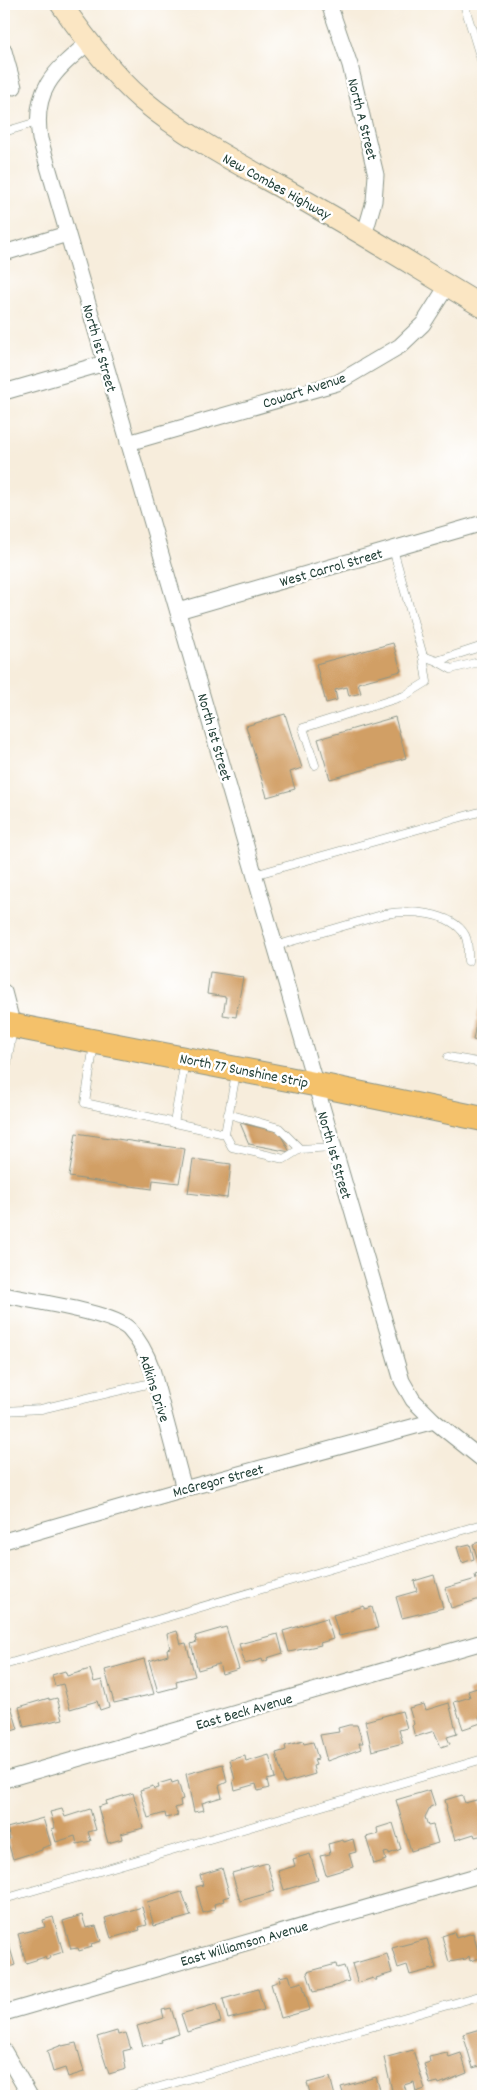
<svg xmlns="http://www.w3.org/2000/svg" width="487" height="2100" font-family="Dekko,sans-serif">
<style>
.building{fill:#d19f65}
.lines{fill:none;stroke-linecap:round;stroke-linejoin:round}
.lane-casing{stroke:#8b9588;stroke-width:9}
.street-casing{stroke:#8b9588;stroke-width:17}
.secondary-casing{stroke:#8b9588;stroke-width:23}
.primary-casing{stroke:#8b9588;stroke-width:26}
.lane{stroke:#fff;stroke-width:8}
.street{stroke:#fff;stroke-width:15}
.secondary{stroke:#fbe6c3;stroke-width:21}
.primary{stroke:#f4c16a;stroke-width:24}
.labels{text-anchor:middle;stroke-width:5;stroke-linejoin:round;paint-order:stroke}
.street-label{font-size:15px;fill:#1f3d34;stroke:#fff}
</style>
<rect width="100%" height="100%" fill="#fff"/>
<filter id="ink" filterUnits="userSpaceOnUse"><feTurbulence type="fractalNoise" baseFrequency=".02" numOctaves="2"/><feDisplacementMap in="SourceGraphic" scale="10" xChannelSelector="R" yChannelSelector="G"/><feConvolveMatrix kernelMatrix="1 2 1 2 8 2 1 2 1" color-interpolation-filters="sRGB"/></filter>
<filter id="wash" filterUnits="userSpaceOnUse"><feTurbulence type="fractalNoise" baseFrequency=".0096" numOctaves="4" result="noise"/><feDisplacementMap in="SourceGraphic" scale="20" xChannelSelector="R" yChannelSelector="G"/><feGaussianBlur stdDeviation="1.12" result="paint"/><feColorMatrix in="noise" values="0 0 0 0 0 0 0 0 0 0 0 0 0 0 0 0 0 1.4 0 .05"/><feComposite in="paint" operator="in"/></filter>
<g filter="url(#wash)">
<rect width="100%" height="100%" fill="#f7eddc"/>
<g id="blocks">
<g class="building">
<polygon points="393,643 401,671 358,683 361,693 349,696 347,687 335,690 337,700 326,703 316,664"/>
<polygon points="285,714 302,768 290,772 295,789 267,797 246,726"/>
<polygon points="395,717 406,758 330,779 318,739"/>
<polygon points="210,972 243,977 236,1017 223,1015 226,997 207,994"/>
<polygon points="482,992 483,992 483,1042 473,1040"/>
<polygon points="240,1123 279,1132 290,1152 249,1144"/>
<polygon points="76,1133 185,1149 179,1183 153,1180 152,1189 69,1177"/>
<polygon points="193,1159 231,1164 227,1198 188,1193"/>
<polygon points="483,1541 483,1598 451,1608 445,1588 476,1579 475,1575 482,1573 473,1544"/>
<polygon points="470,1544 474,1559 462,1563 457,1547"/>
<polygon points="434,1575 443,1608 402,1618 396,1597 417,1591 414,1581"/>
<polygon points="364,1606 364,1609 372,1607 378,1628 339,1636 333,1615"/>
<polygon points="327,1618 333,1639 320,1643 321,1645 289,1652 283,1631"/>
<polygon points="226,1627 239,1669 222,1674 219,1664 198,1670 191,1644 197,1642 195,1636"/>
<polygon points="177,1631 181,1644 186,1643 195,1676 176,1681 177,1687 158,1692 149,1661 168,1655 167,1649 170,1648 167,1634"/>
<polygon points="278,1634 283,1653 267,1658 268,1660 263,1662 262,1659 245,1664 239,1644"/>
<polygon points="144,1659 154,1694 114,1703 105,1670"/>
<polygon points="90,1669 94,1682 102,1680 109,1707 100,1710 97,1701 70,1709 63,1684 55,1686 52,1675 65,1671 67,1676"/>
<polygon points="483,1686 483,1716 479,1717 481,1723 463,1729 454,1702 470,1697 468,1691"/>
<polygon points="49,1698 49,1700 57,1698 63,1719 24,1727 19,1707"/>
<polygon points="449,1703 457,1734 447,1737 450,1744 441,1747 434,1731 415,1737 412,1726 414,1724 409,1708 424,1704 426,1710"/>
<polygon points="11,1706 18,1729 4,1733 4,1709"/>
<polygon points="402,1711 407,1728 399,1730 403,1743 372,1751 365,1721"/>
<polygon points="349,1725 357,1725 363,1743 359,1743 361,1749 327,1761 320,1735 339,1732 338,1728"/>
<polygon points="303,1741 304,1744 313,1742 318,1759 314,1760 316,1765 313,1766 315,1774 284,1783 276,1753 286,1750 285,1746"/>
<polygon points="269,1755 275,1778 267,1780 269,1788 258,1791 256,1784 235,1790 233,1781 235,1780 230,1760 245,1756 246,1762"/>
<polygon points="223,1764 227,1782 219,1786 222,1797 202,1803 204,1810 194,1812 186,1774"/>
<polygon points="171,1780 172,1783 178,1781 183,1799 180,1800 181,1806 175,1808 178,1815 166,1818 165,1813 148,1818 140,1790 153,1786 154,1789 159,1788 158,1784"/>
<polygon points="430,1790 435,1805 430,1807 425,1817 428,1826 433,1825 438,1843 411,1851 396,1800"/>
<polygon points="133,1793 143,1828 121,1834 122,1839 108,1843 98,1807 107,1804 106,1801"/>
<polygon points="462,1795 465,1803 480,1799 483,1810 483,1835 475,1837 474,1834 455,1840 446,1809 447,1808 445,1800"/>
<polygon points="62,1809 65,1817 90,1809 96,1830 88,1832 91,1841 77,1844 75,1836 56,1842 52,1829 55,1828 50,1812"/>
<polygon points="43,1818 51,1845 42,1848 42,1850 13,1859 7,1839 10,1839 7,1828"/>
<polygon points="393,1823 401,1849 389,1854 389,1852 384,1853 386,1860 374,1864 366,1837 378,1834 377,1828"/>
<polygon points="353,1839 356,1852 349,1854 353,1867 326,1875 320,1856 330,1854 328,1844 343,1840 344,1842"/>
<polygon points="310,1854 318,1880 284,1890 278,1871 295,1866 293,1859"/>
<polygon points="267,1863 275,1891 240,1901 232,1873"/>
<polygon points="222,1868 230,1896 223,1898 224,1901 214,1904 215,1909 203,1913 196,1887 203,1885 200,1875"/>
<polygon points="182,1892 191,1916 154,1926 147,1902"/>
<polygon points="142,1907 147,1925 139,1927 140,1930 111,1938 105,1918"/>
<polygon points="82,1915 86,1928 96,1926 101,1941 91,1944 92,1947 79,1951 78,1948 71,1949 63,1921"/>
<polygon points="53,1917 63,1952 50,1956 51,1958 46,1960 45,1957 26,1963 18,1934 45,1927 43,1920"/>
<polygon points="454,1932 456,1938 473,1933 480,1958 470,1961 469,1956 466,1959 449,1962 442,1936"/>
<polygon points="7,1938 15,1965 4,1969 4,1939"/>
<polygon points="427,1939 436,1968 410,1975 407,1965 398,1968 392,1948"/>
<polygon points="387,1954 392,1973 376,1978 377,1980 374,1980 373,1978 358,1983 352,1964"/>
<polygon points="336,1964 337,1968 344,1966 349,1981 332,1987 332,1988 313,1992 307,1972"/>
<polygon points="289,1975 292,1985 302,1982 310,2010 281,2018 271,1984 280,1981 279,1977"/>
<polygon points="258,1989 264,2010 228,2019 223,1999"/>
<polygon points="216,2004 221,2022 187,2032 181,2014"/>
<polygon points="171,2008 179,2034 161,2040 162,2042 143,2046 137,2026 164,2018 162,2010"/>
<polygon points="480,2029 483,2039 483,2065 473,2068 463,2034"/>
<polygon points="117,2031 118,2035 126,2033 131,2049 123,2051 126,2069 109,2074 97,2037"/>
<polygon points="76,2043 84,2072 68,2077 65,2068 53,2072 47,2051 62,2045 62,2046"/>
<polygon points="413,2050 425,2089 416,2092 414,2082 404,2085 406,2090 393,2094 384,2058"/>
<polygon points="447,2053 449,2057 461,2053 467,2073 439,2084 438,2082 430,2084 424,2064 430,2062 429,2057"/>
<polygon points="330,2077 335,2096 311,2096 307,2083"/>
<polygon points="376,2077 382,2096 344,2096 341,2087"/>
</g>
</g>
</g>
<g filter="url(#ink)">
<use href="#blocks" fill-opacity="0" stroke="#8b9588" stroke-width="1"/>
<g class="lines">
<defs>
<g id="lane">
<polyline points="464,4 483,66"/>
<polyline points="4,132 37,122"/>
<polyline points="423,656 437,661 483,646"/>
<polyline points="437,661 451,669 483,661"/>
<polyline points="315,765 303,728 404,696 427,682 423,656 393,549"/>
<polyline points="254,875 483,811"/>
<path d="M275,946l110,-32c23,-4 66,-3 80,21 4,8 3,18 3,26"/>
<polyline points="94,1044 85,1103 225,1134"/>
<polyline points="448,1057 483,1063"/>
<polyline points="236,1073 225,1134 232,1147 284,1159 300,1149 333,1147"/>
<polyline points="4,1081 13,1028"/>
<polyline points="228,1114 279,1128 300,1149"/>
<polyline points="174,1123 185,1061"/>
<polyline points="4,1411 41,1409 155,1382"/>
<polyline points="4,1665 483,1524"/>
<polyline points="4,1899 483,1759"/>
<polyline points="128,2096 483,1995"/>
</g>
<g id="street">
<polyline points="329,4 350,65 376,175 374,201 364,236"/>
<path d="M88,43c-35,29 -56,48 -48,96l362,1242 11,19 21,21 49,39"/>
<polyline points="4,51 14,87"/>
<polyline points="4,253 67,234"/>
<polyline points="4,392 105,363"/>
<polyline points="128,443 337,383 400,346 423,324 447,286"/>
<polyline points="178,611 483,523"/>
<polyline points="4,992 13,1026"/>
<path d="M4,1295c27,6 108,17 125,34 10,11 18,26 23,40l32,120"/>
<polyline points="4,1541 184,1489 434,1421"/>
<polyline points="4,1780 483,1642"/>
<polyline points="4,2013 483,1874"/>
<polyline points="4,2051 30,2096"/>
</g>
<path id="secondary" d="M61,4c23,33 50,69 80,95 55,46 119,75 180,111 55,31 108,65 162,97"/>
<polyline id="primary" points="4,1024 314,1084 483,1119"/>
</defs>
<use href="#lane" class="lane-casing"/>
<use href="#street" class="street-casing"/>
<use href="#secondary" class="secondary-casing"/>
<use href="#primary" class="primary-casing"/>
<use href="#lane" class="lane"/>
<use href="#street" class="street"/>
<use href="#secondary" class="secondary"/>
<use href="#primary" class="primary"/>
</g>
</g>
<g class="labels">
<g class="street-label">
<text transform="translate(363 119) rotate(76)" y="5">North A Street</text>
<text transform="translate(277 186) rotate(29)" y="5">New Combes Highway</text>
<text transform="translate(100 348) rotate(74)" y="5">North 1st Street</text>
<text transform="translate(304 390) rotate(-18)" y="5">Cowart Avenue</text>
<text transform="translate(331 567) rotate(-16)" y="5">West Carrol Street</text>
<text transform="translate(215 737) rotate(74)" y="5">North 1st Street</text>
<text transform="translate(244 1070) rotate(11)" y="5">North 77 Sunshine Strip</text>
<text transform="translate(335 1155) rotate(74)" y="5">North 1st Street</text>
<text transform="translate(155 1388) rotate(72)" y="5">Adkins Drive</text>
<text transform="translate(218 1480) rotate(-15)" y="5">McGregor Street</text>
<text transform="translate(244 1711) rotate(-16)" y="5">East Beck Avenue</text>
<text transform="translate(244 1943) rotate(-16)" y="5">East Williamson Avenue</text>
</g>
</g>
<rect width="487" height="2100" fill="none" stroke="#fff" stroke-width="20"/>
</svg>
